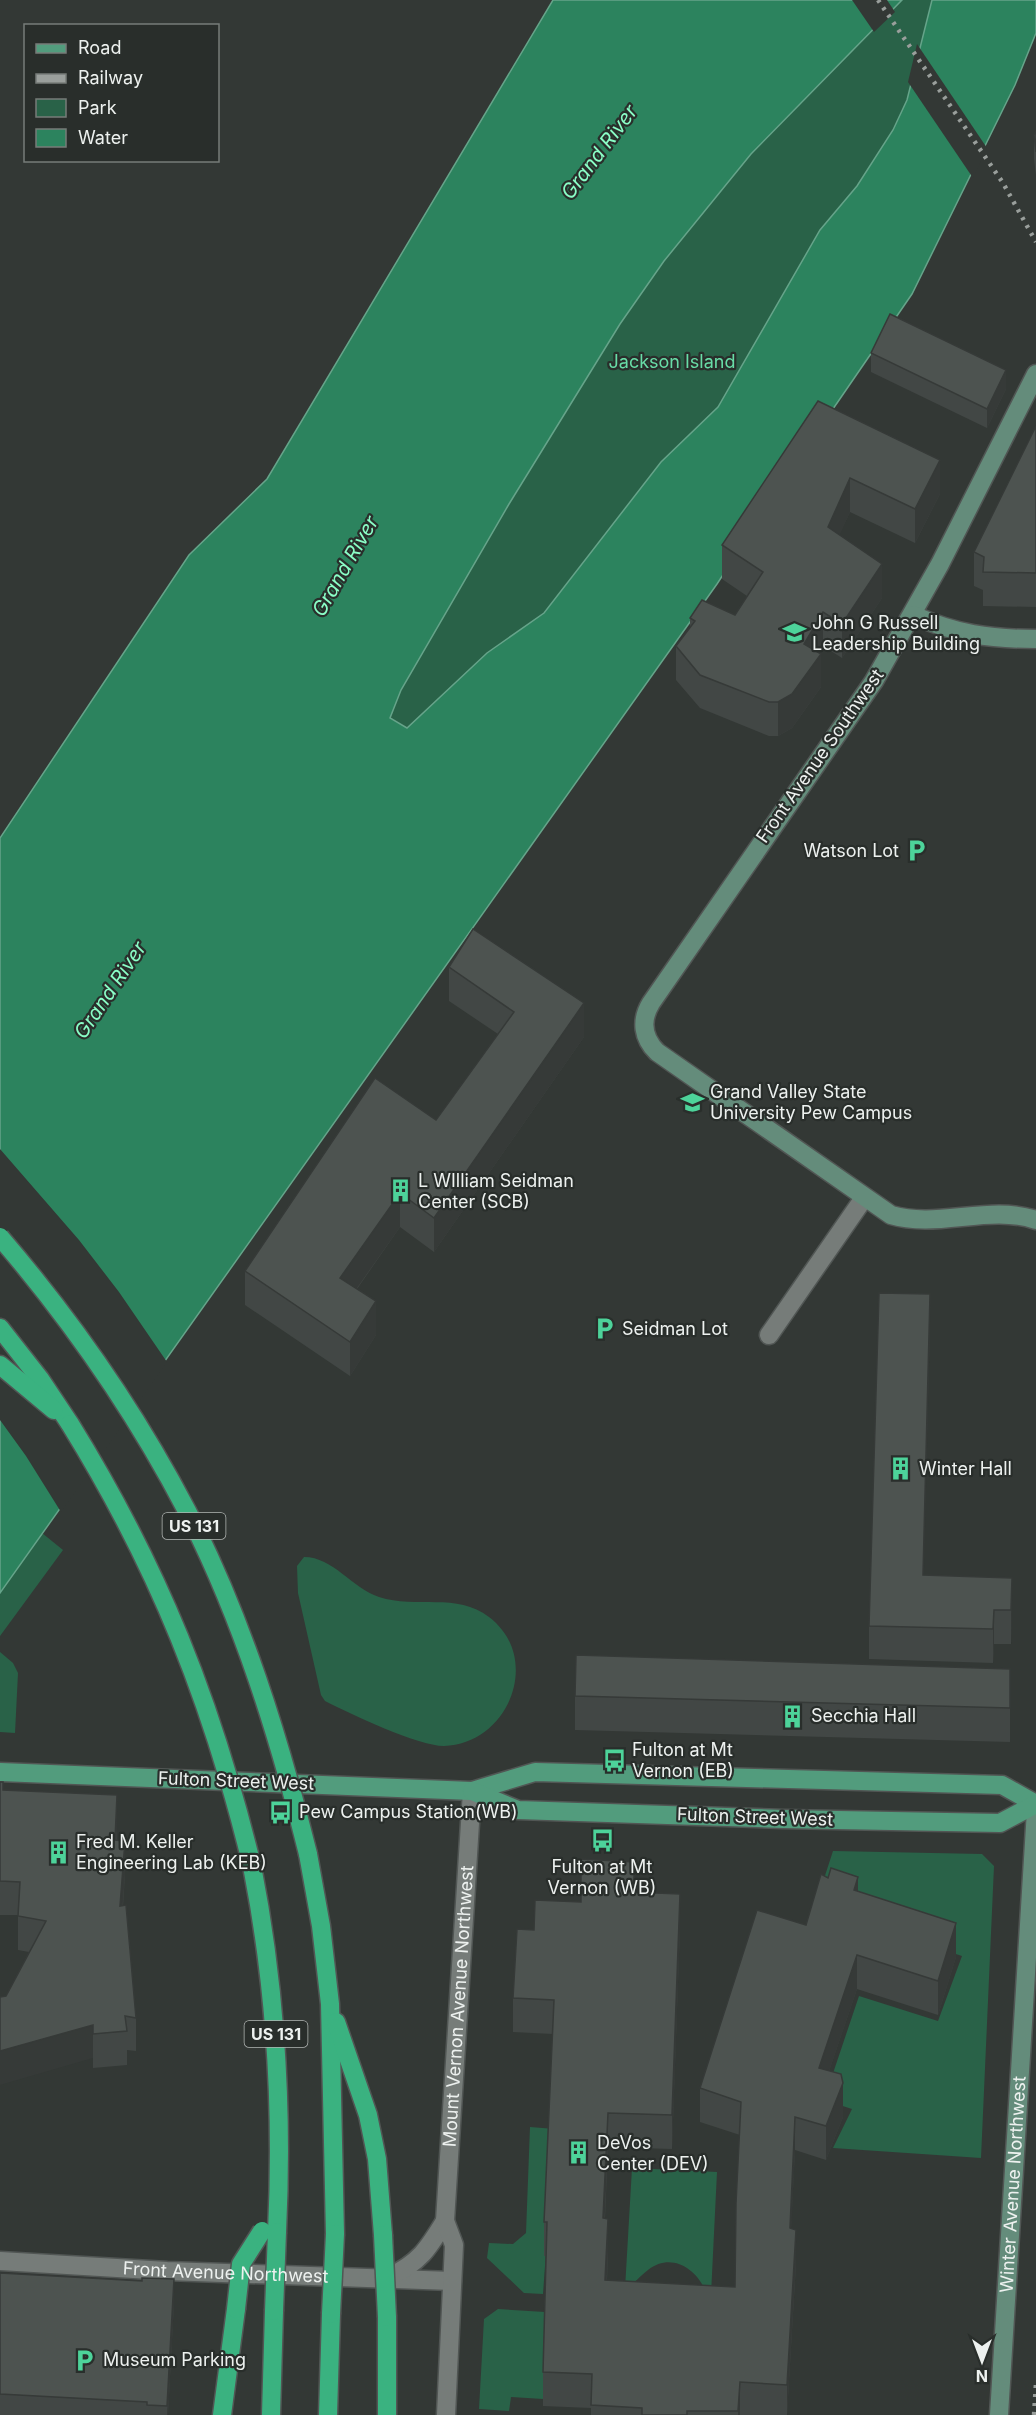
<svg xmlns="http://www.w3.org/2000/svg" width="1036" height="2415" font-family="Inter,sans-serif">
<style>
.green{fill:#296248}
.water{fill:#2c835e;stroke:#66a48a;stroke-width:1.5}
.pier{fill:#333835}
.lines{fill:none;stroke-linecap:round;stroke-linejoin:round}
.street-casing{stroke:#515654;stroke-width:21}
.secondary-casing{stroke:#515654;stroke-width:21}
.primary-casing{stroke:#515654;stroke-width:21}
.highway-casing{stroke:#515654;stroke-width:21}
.street{stroke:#767c79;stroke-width:18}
.secondary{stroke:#648c7b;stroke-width:18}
.primary{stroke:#529c7d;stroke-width:18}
.highway{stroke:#3ab280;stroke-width:18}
.rail{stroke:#9a9f9c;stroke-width:4.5;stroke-dasharray:3 6;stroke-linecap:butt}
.highway-bridge-casing{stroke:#515654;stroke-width:21;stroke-linecap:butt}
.highway-bridge{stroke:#3ab280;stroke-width:18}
.wall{fill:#424745}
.shaded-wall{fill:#363a38}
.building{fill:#4d5350;stroke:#363a38;stroke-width:1.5}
.labels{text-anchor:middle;stroke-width:4.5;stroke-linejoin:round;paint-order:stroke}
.shield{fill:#292e2b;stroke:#b2b6b4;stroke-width:1.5}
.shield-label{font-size:16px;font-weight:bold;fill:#edf1ef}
.park-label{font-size:18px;fill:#68dda7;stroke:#292e2b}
.poi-label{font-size:18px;fill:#edf1ef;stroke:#292e2b;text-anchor:start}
.street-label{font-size:18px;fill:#edf1ef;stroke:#292e2b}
.water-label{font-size:20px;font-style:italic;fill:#8afec7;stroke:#292e2b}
</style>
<rect width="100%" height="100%" fill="#333835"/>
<g class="green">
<polygon points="902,0 932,0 907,100 893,130 857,186 820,230 718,407 661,462 544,613 487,653 408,728 390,718 401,690 509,504 620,324 664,261 751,154"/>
<polygon points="42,1533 63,1550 0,1636 0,1593"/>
<path d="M304,1557c29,0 48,31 75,40 37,12 78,-5 110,20 54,41 20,127 -45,129 -26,0 -93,-32 -119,-45l-4,-6 -23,-102 -1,-27z"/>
<polygon points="0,1652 13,1663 18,1673 15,1733 0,1732"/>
<polygon points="833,1851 982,1854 994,1866 981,2158 833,2148 852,2109 824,2100 859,1996 938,2021 962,1956 860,1923 819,1894"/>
<polygon points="530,2127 555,2129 543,2294 524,2293 487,2258 489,2243 513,2244 526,2233"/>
<path d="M632,2168l85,4 -6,123h-4c-8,-25 -35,-44 -59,-25 -8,6 -14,14 -23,19z"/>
<polygon points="498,2309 545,2312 543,2399 511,2397 509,2411 479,2409 484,2319"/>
</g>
<polygon class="water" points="553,0 902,0 751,154 664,261 620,324 509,504 401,690 390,718 407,728 487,653 544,613 661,462 718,407 820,230 857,186 893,130 907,100 932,0 1036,0 1036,33 1015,85 912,294 813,438 717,584 0,1593 0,838 189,555 267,479"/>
<g class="pier">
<polygon points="852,0 887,0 895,12 874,32"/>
<polygon points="917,44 987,148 973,178 908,82"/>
<polygon points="0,1149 79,1240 119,1292 167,1362 61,1512 26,1456 0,1420"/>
</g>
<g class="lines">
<defs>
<g id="street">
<polyline points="769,1335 864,1198"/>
<path id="s1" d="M0,2261l167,10 285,10"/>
<path d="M389,2277c30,-14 39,-28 56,-56"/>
<path id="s2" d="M446,2415l8,-170 -9,-24 27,-430"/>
</g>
<g id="secondary">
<path d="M1036,374l-96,190 -66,117 -223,322c-11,18 -8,35 6,49l234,163c47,14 98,-11 145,5"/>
<path d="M913,615c43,19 76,24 123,24"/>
<path id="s3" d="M999,2415l37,-605"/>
</g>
<g id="primary">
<polyline points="0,1772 472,1791 535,1772 1002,1785 1036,1804"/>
<polyline points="472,1791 518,1810 783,1819 1000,1823 1036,1804"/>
</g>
<g id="highway">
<polyline points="0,1328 40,1379 70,1424"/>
<polyline points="0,1365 54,1410"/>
<polyline points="308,1854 321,1926 330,2004 335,2234"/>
<path d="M252,1866c24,122 31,242 25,366"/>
<polyline points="336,2022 368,2115 377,2159 383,2235"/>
<polyline points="387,2317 387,2415"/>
<polyline points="222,2415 236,2309"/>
<polyline points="271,2415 274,2311"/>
<polyline points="328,2415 331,2314"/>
</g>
</defs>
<use href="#street" class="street-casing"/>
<use href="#secondary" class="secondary-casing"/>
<use href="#primary" class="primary-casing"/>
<use href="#highway" class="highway-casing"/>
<use href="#street" class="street"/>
<use href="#secondary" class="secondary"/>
<use href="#primary" class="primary"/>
<use href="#highway" class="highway"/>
<g class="rail">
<polyline points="878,0 1003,183 1036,242"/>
<polyline points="1034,2415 1036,2383"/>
</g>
<defs>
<g id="highway-bridge">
<path d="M0,1237c72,84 136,176 187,274 55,107 92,226 121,343"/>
<path d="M70,1424c89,144 142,278 182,442"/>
<polyline points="383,2235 387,2317"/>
<polyline points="236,2309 241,2264 262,2231"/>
<polyline points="274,2311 277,2232"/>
<polyline points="331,2314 335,2234"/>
</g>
</defs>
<use href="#highway-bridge" class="highway-bridge-casing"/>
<use href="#highway-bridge" class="highway-bridge"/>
</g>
<g class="wall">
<polygon points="1036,131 1036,175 1034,159 1034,135"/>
<polygon points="871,353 1006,389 987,428 871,372"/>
<polygon points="818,401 940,494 915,543 850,512 839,535 882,598 842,658 823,646 819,653 821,687 792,728 778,736 769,736 700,708 676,680 676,646 690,627 690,618 735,615 747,596 722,579 722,545"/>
<polygon points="1036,426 1036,607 983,606 983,590 974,586 974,552"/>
<polygon points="449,967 584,1037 434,1252 400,1227 357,1289 376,1335 350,1376 245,1305 245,1271 436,1120 498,1034 449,1001"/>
<polygon points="930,1328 923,1576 1012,1578 1011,1644 994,1644 993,1663 869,1659 869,1626"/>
<polygon points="1010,1669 1010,1742 575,1730 575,1696"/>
<polygon points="0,1782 3,1790 117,1829 117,1840 125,1874 123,1906 136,2018 136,2051 127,2050 127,2065 93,2068 93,2058 6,1996 29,1952 18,1950 18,1915 0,1915"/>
<polygon points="858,1891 956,1957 938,2015 857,1989 829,2071 843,2117 826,2160 795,2150 791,2228 796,2264 787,2415 591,2415 591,2408 543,2406 543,2372 546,2256 544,2256 544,2222 553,2034 513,2032 513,1998 534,1930 581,1902 635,1892 680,1928 672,2149 608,2147 605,2218 608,2252 607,2280 735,2287 740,2135 700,2122 700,2088 806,1925"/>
<polygon points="0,2273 174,2303 168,2415 0,2415"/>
</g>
<g class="shaded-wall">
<polygon points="1006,370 1006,389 987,428 987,409"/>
<polygon points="940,460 940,494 915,543 915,509"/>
<polygon points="850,478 850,512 828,561 828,527"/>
<polygon points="882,564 882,598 842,658 842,624"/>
<polygon points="823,612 823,646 807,673 821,654 821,687 792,728 778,736 778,702 804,644"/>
<polygon points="584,1003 584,1037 434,1252 434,1218"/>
<polygon points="400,1193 400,1227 340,1312 340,1278"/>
<polygon points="930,1294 930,1328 923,1609 923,1575"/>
<polygon points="376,1301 376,1335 350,1376 350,1342"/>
<polygon points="1012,1578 1012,1612 1011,1644 1011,1610"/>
<polygon points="994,1610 994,1644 993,1663 993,1629"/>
<polygon points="117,1795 117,1829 115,1874 115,1840"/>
<polygon points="125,1841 125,1874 120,1940 120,1906"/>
<polygon points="635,1862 635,1895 633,1892"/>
<polygon points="858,1877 858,1911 854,1890"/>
<polygon points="680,1894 680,1928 672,2149 672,2115"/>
<polygon points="956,1923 956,1957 938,2015 938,1981"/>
<polygon points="857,1955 857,1989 819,2101 819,2068"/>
<polygon points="93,2025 93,2058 0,2085 0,2051"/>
<polygon points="843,2083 843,2117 826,2160 826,2126"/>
<polygon points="608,2113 608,2147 603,2252 603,2218"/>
<polygon points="795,2117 795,2150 790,2261 790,2228"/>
<polygon points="608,2219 608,2252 605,2314 605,2280"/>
<polygon points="796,2230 796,2264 787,2415 787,2385"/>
<polygon points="174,2279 174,2303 168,2415 167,2415"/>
<polygon points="740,2382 740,2415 738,2415 738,2411"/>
</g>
<g class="building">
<polygon points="1036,131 1036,152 1034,135"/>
<polygon points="890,314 1006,370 987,409 871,353"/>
<polygon points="818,401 940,460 915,509 850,478 828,527 882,564 842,624 823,612 804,644 821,654 792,694 778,702 769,702 700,675 676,646 695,621 690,618 702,600 735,615 763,572 722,545"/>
<polygon points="1036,426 1036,573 983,572 984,557 974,552"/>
<polygon points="473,929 584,1003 434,1218 400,1193 340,1278 376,1301 350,1342 245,1271 375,1078 436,1120 514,1012 449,967"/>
<polygon points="879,1293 930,1294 923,1575 1012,1578 1011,1610 994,1610 993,1629 869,1626"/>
<polygon points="576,1655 1010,1669 1010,1708 575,1696"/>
<polygon points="0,1782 3,1782 3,1790 117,1795 115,1840 125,1841 120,1906 126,1905 136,2018 125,2016 127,2031 93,2034 93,2025 0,2051 0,1997 6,1996 46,1921 18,1916 20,1882 0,1881"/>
<polygon points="581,1859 635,1862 633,1892 680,1894 672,2115 608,2113 603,2218 608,2219 605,2280 735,2287 736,2203 741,2102 700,2088 757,1910 806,1925 821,1874 828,1878 831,1868 858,1877 854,1890 956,1923 938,1981 857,1955 819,2068 841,2074 843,2083 826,2126 795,2117 790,2228 796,2230 787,2385 740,2382 738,2411 687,2411 687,2415 642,2415 642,2408 591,2405 592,2374 543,2372 547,2222 544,2222 554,2000 513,1998 517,1929 534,1930 535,1900 581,1902"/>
<polygon points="0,2273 142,2281 142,2278 174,2279 167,2406 147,2405 147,2402 0,2394"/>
</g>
<defs>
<symbol id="university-bare" viewBox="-9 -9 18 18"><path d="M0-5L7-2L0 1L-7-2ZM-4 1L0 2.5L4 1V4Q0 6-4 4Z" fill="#4dd39a" stroke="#292e2b" stroke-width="2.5" paint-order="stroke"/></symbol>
<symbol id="parking-bare" viewBox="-9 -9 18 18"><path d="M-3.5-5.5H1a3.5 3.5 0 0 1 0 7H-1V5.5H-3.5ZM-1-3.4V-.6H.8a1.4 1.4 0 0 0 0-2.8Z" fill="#4dd39a" stroke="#292e2b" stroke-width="2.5" paint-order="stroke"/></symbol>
<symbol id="building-bare" viewBox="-9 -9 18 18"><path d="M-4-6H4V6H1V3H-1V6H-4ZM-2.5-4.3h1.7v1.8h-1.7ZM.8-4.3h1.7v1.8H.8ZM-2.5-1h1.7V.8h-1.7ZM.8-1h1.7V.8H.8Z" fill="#4dd39a" stroke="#292e2b" stroke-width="2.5" paint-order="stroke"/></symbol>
<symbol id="bus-bare" viewBox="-9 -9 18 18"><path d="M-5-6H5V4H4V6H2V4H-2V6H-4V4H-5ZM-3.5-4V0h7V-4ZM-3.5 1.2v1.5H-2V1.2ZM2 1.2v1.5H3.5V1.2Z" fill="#4dd39a" stroke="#292e2b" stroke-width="2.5" paint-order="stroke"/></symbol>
</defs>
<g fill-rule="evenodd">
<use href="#university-bare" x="778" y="616" width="33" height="33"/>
<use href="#parking-bare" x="900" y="834" width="33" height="33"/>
<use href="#university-bare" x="676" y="1086" width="33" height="33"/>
<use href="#building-bare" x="384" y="1174" width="33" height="33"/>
<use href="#parking-bare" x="588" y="1312" width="33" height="33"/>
<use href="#building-bare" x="884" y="1452" width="33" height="33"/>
<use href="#building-bare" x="776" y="1700" width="33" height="33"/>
<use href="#bus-bare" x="598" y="1744" width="33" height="33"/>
<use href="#bus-bare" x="264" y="1796" width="33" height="33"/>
<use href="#bus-bare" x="586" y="1824" width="33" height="33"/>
<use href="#building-bare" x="42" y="1836" width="33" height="33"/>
<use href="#building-bare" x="562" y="2136" width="33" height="33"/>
<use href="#parking-bare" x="68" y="2344" width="33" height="33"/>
</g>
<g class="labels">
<g class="shield">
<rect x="162.5" y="1513" width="63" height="26" rx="4.5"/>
<rect x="244.5" y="2021" width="63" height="26" rx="4.5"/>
</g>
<g class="shield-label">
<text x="194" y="1532">US 131</text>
<text x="276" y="2040">US 131</text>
</g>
<g class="park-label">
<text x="672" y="368">Jackson Island</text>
</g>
<g class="poi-label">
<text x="812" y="629">John G Russell<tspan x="812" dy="21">Leadership Building</tspan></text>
<text x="899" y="857" text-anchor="end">Watson Lot</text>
<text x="710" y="1098">Grand Valley State<tspan x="710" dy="21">University Pew Campus</tspan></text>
<text x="418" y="1187">L WIlliam Seidman<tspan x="418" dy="21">Center (SCB)</tspan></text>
<text x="622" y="1335">Seidman Lot</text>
<text x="919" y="1475">Winter Hall</text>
<text x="811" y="1722">Secchia Hall</text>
<text x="632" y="1756">Fulton at Mt<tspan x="632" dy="21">Vernon (EB)</tspan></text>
<text x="299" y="1818">Pew Campus Station(WB)</text>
<text x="76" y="1848">Fred M. Keller<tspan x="76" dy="21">Engineering Lab (KEB)</tspan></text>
<text x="602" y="1873" text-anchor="middle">Fulton at Mt<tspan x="602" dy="21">Vernon (WB)</tspan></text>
<text x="597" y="2149">DeVos<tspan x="597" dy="21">Center (DEV)</tspan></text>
<text x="103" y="2366">Museum Parking</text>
</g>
<g class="street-label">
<text transform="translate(820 756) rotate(-55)" y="6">Front Avenue Southwest</text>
<text transform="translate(236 1781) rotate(2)" y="6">Fulton Street West</text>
<text transform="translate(755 1817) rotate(2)" y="6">Fulton Street West</text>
<text dy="6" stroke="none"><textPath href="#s2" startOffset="411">Mount Vernon Avenue Northwest</textPath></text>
<text dy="6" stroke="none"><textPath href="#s3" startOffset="231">Winter Avenue Northwest</textPath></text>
<text dy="6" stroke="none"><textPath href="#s1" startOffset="226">Front Avenue Northwest</textPath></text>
</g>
<g class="water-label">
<text transform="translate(599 152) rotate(-53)" y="7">Grand River</text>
<text transform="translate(345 566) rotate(-60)" y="7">Grand River</text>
<text transform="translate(110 990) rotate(-56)" y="7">Grand River</text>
</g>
</g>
<rect x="24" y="24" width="195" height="138" fill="#292e2b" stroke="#777c79" stroke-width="1.5"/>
<rect x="36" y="44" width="30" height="9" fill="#529c7d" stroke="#777c79" stroke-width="1.5"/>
<text x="78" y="54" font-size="18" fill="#edf1ef">Road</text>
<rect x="36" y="74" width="30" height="9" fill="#9a9f9c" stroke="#777c79" stroke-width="1.5"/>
<text x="78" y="84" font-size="18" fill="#edf1ef">Railway</text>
<rect x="36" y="99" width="30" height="18" fill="#296248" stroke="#777c79" stroke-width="1.5"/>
<text x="78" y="114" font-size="18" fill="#edf1ef">Park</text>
<rect x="36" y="129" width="30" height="18" fill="#2c835e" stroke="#777c79" stroke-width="1.5"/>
<text x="78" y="144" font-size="18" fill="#edf1ef">Water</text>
<g transform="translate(982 2361) rotate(180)" stroke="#292e2b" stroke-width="4.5" paint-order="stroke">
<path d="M0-4.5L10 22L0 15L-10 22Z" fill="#edf1ef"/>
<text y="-9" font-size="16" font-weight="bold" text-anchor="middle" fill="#edf1ef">N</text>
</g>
</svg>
